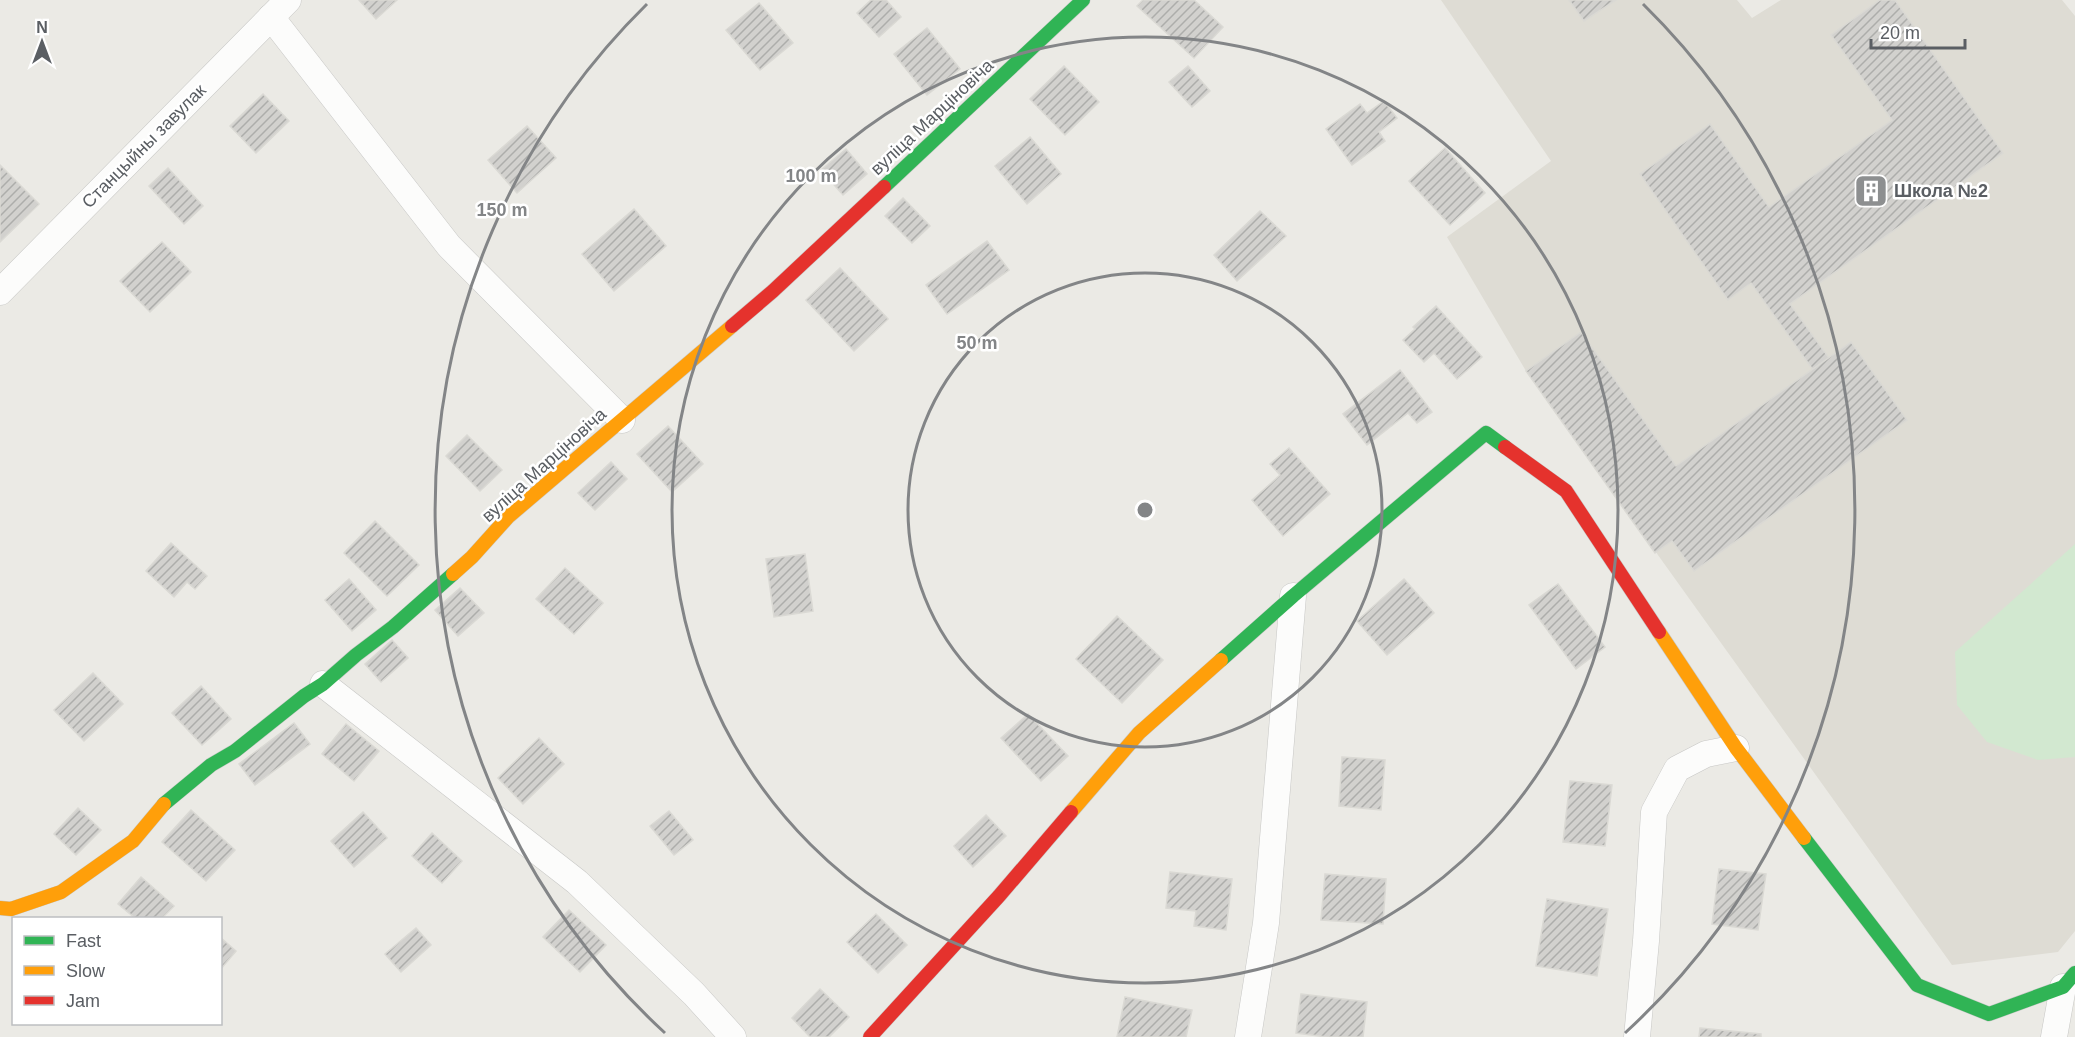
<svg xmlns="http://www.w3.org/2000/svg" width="2075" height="1037" font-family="Helvetica,sans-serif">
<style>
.education{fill:#dedcd4}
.green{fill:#d2e8d0}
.building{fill:url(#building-hatch);stroke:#dad9d4;stroke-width:1.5}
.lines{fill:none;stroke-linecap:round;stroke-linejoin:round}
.street-casing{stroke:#c7c7c5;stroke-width:27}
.fast-casing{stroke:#c7c8c7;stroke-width:15}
.slow-casing{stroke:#c7c8c7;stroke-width:15}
.jam-casing{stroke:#c7c8c7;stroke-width:15}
.street{stroke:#fcfcfb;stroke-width:26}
.fast{stroke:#30b455;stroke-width:14}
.slow{stroke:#ff9f0a;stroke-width:14}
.jam{stroke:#e5322d;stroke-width:14}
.ring{fill:none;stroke:#838587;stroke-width:3}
.labels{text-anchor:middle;stroke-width:5;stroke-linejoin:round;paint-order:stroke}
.street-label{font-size:18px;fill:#5a5e63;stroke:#fff}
.poi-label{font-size:18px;font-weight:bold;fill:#5a5e63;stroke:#fff;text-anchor:start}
.centre{fill:#838587;stroke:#fff;stroke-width:3}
.ring-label{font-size:18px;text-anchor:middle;font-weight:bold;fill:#838587;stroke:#fff;stroke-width:5;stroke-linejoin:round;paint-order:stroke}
</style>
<defs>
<pattern id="building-hatch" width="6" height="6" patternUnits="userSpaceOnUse" patternTransform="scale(1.5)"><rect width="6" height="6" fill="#d2d1ce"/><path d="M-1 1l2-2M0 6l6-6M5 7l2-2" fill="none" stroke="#adadab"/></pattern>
</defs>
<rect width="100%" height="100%" fill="#ebeae5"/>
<polygon class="education" points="1441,0 1737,0 1752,18 1781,0 2062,0 2075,16 2075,931 2058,952 1952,965 1526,371 1447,237 1551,161"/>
<polygon class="green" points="2075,544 2075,757 2038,760 1987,742 1957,705 1955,652"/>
<g class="building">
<polygon points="359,0 397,0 376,19"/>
<polygon points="871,0 886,0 901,17 879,37 857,13"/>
<polygon points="1143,0 1194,0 1223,27 1194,58 1137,6"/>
<polygon points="1569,0 1616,0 1584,21"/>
<polygon points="1880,0 1895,0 2003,153 1790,304 1829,358 1813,370 1751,283 1728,300 1640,174 1710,124 1769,207 1892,120 1831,35"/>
<polygon points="759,3 793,43 760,70 726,30"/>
<polygon points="927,28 960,69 927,95 894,54"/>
<polygon points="1064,66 1099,102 1065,135 1030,99"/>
<polygon points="1188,66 1210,91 1192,107 1169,82"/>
<polygon points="263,94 289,121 256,153 230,126"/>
<polygon points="1384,101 1397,118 1379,132 1385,141 1352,165 1326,129 1360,104 1367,113"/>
<polygon points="527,126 556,158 517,193 488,160"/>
<polygon points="1030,137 1061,174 1027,204 995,166"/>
<polygon points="1445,148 1485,193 1450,225 1409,181"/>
<polygon points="846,149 867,174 843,195 821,170"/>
<polygon points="0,165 39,204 0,242"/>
<polygon points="168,168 203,206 184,224 149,186"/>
<polygon points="903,198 930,226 912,243 885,216"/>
<polygon points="634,209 666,246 614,291 582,254"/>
<polygon points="1260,211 1286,236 1237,281 1214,255"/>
<polygon points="987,241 1009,270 947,314 926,285"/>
<polygon points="162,242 191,272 150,312 120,281"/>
<polygon points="840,268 888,319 854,351 806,300"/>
<polygon points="1436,306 1482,357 1457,379 1434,353 1424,362 1403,340 1415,329 1413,327"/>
<polygon points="1581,332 1676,466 1851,342 1907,420 1694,571 1672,541 1655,553 1526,371"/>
<polygon points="1400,370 1432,412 1417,423 1408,413 1367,445 1343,414"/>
<polygon points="668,426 703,464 672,492 637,454"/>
<polygon points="467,435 502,470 480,491 446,456"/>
<polygon points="1289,448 1330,494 1283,536 1252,500 1280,475 1270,464"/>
<polygon points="611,462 627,479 595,510 578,493"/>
<polygon points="375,521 419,565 387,596 344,553"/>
<polygon points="171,543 207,576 195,589 187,582 174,597 146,571"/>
<polygon points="805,554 813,611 774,617 766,559"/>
<polygon points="565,568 603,603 574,634 536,599"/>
<polygon points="349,579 376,610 352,631 325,600"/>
<polygon points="1404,579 1434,613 1387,655 1357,621"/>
<polygon points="1558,584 1605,647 1576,669 1529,605"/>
<polygon points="460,588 484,613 458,636 435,610"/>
<polygon points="1117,616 1163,660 1122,703 1076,659"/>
<polygon points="392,640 408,658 381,682 365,664"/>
<polygon points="93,673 123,704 84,741 54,710"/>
<polygon points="201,686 231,719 202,745 172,713"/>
<polygon points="1028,714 1068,756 1041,781 1001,738"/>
<polygon points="294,723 310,744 255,785 239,764"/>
<polygon points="346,724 379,751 354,781 322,754"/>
<polygon points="539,738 564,764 523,804 498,778"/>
<polygon points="1342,757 1385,760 1381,810 1339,806"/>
<polygon points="1570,781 1612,785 1605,846 1563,842"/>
<polygon points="78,808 101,830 76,855 54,834"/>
<polygon points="191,810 235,850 206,881 162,842"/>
<polygon points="669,811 693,840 674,855 650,826"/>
<polygon points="363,812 387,838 354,867 331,841"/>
<polygon points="986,815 1006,836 973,867 954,846"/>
<polygon points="432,833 462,861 442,883 412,856"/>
<polygon points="1719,869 1766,874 1758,930 1712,924"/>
<polygon points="1170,872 1232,879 1226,930 1194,926 1196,911 1166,908"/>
<polygon points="1325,874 1386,879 1383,924 1321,920"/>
<polygon points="141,877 174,906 162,918 135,918 118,904"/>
<polygon points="1547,899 1608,909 1597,976 1536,966"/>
<polygon points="569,910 606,945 580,972 543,937"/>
<polygon points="876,914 907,945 878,973 847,942"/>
<polygon points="416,928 431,945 401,972 385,954"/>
<polygon points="220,937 236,951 220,970"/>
<polygon points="820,989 849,1017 829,1037 810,1037 792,1018"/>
<polygon points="1301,994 1367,1002 1363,1037 1327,1037 1296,1033"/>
<polygon points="1125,997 1192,1010 1186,1037 1117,1037"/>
<polygon points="1700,1028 1761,1034 1761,1037 1699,1037"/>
</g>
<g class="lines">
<defs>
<g id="street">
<polyline points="271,17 449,246 622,420"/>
<polyline points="0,292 288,0"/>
<polyline points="323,684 577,882 694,994 733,1037"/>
<polyline points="1248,1037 1266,923 1293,596"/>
<polyline points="1637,1037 1646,941 1654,812 1677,769 1706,754 1736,748"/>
<polyline points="2054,1037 2063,987"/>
</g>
<g id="fast">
<polyline points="884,187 1083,0"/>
<polyline points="1221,660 1293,596 1486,433 1505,447"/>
<polyline points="164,804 211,765 235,751 304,696 323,684 356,655 393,627 453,574"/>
<polyline points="1804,838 1917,985 1989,1014 2063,987 2075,973"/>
</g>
<g id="slow">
<polyline points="453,574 472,557 508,517 732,326"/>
<polyline points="1659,632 1736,748 1804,838"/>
<polyline points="1071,812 1139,733 1221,660"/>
<polyline points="0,908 11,909 61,892 133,841 164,804"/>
</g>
<g id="jam">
<polyline points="732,326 773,291 884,187"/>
<polyline points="1505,447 1566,491 1659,632"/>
<polyline points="870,1037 999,896 1071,812"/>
</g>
</defs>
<use href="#street" class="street-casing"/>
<use href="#fast" class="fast-casing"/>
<use href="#slow" class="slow-casing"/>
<use href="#jam" class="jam-casing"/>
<use href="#street" class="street"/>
<use href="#fast" class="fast"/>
<use href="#slow" class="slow"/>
<use href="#jam" class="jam"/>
</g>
<g class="ring">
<circle cx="1145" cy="510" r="237"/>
<circle cx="1145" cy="510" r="473"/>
<path d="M665 1033A710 710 0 0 1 647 4M1643 4A710 710 0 0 1 1625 1033"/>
</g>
<defs>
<symbol id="building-square" viewBox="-11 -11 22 22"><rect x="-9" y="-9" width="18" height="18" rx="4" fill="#8d8f90" stroke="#fff"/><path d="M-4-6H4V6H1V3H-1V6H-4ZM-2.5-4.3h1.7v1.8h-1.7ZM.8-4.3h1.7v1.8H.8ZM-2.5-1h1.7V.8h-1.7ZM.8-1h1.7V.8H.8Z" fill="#fff"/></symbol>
</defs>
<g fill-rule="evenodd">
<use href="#building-square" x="1852" y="172" width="38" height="38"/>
</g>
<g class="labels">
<g class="street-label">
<text transform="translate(932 117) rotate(-43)" y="6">вуліца Марціновіча</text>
<text transform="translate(144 146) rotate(-45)" y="6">Станцыйны завулак</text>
<text transform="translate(544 465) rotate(-42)" y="6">вуліца Марціновіча</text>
</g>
<g class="poi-label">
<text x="1894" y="197">Школа №2</text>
</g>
</g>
<circle cx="1145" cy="510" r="9" class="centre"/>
<g class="ring-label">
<text x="811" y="182">100 m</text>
<text x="502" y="216">150 m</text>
<text x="977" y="349">50 m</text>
</g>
<rect x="12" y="917" width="210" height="108" fill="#ffffff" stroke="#bdbfc1" stroke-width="1.5"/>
<rect x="24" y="936" width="30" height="9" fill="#30b455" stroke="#bdbfc1" stroke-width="1.5"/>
<text x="66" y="947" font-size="18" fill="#5a5e63">Fast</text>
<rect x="24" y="966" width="30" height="9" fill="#ff9f0a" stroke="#bdbfc1" stroke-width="1.5"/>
<text x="66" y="977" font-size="18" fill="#5a5e63">Slow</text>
<rect x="24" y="996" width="30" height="9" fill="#e5322d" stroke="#bdbfc1" stroke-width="1.5"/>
<text x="66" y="1007" font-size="18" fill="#5a5e63">Jam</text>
<g transform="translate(42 42)" stroke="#ffffff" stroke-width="4.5" paint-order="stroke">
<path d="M0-4.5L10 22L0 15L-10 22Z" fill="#5a5e63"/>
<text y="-9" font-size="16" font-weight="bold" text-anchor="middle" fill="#5a5e63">N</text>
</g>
<path d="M1871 39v9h94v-9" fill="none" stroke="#5a5e63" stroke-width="3"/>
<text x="1880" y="39" font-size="18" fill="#5a5e63" stroke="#ffffff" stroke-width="4.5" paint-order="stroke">20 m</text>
</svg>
